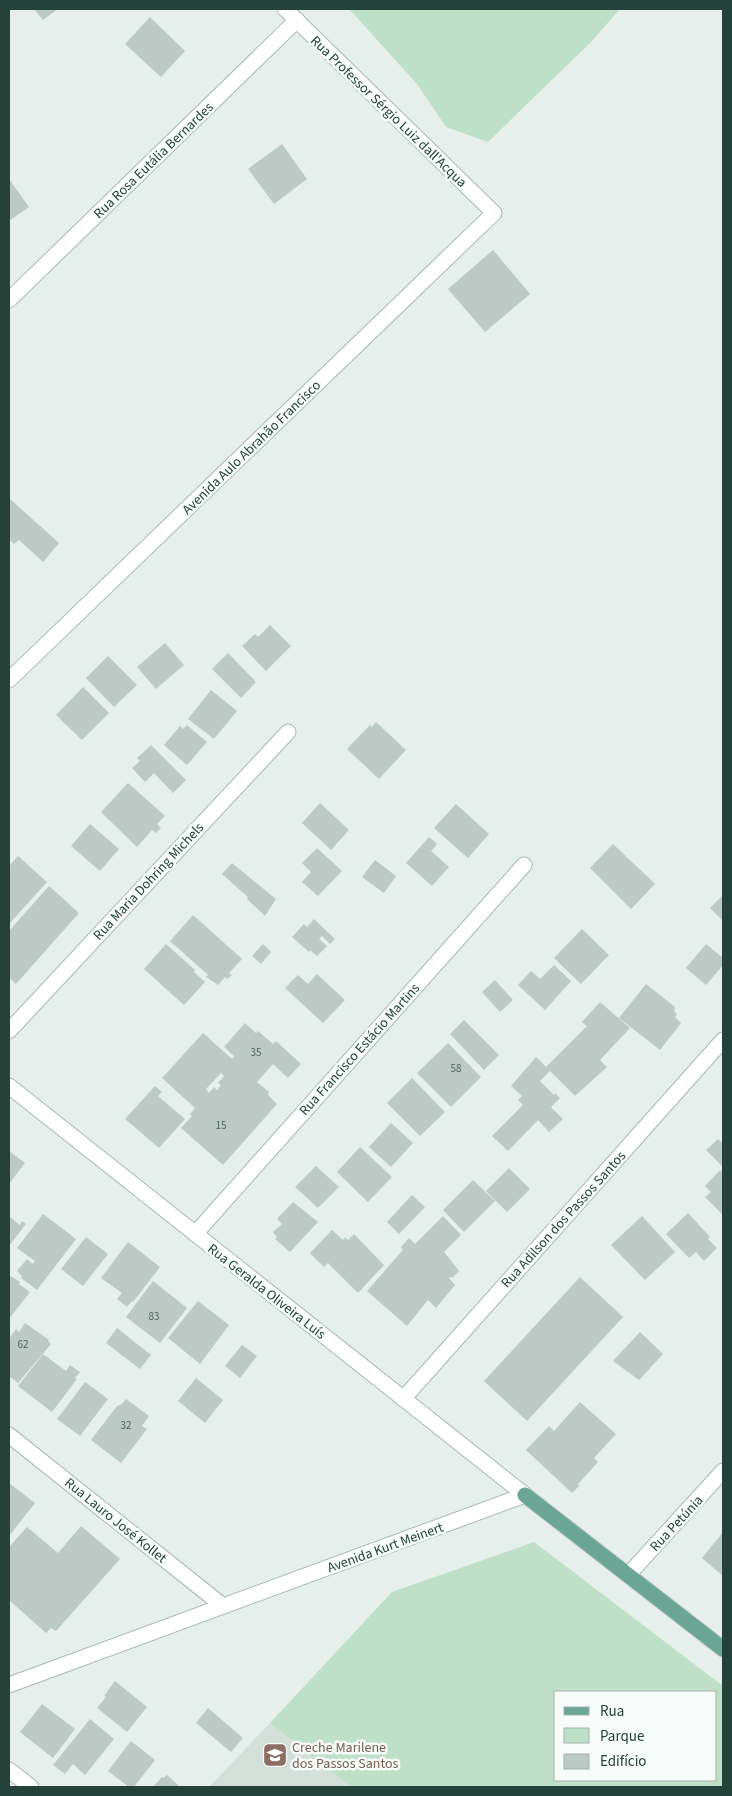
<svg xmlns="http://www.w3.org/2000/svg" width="732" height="1796" font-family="'Source Sans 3',sans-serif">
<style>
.built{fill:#d4dfda}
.green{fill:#bfe0c8;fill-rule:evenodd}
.building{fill:#bbcac4;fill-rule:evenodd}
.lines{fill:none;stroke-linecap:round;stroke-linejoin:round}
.minor-casing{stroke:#a8b8b2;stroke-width:17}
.major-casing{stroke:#c2cac8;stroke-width:17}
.minor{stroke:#fff;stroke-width:15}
.major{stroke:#6aa596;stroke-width:15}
.labels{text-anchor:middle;stroke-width:5;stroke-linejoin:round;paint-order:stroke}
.number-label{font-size:11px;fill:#4a645c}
.street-label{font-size:14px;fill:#24423a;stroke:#f7fbf9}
.education-label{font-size:14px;fill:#785e54;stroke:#f7fbf9;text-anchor:start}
</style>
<rect width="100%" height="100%" fill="#e6efeb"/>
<polygon class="built" points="270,1723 351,1787 209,1787"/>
<g class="green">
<polygon points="349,9 620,9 591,42 488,142 446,127 417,84"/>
<path d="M534,1542l189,144v101h-372l-81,-64 122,-131zM556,1692h160v88h-160z"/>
</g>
<g class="building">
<polygon points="34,9 58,9 43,20"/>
<polygon points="150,17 185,51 161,77 125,44"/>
<polygon points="282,144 307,179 274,204 248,169"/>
<polygon points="9,179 29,207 9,221"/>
<polygon points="493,250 530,294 485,332 448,289"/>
<polygon points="9,498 59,543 43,562 19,540 14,544 11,541 9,543"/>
<polygon points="270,625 291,646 266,671 242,646 255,634 258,637"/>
<polygon points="165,643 184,665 156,689 137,667"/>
<polygon points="228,653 256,682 241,698 212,669"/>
<polygon points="108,656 137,685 114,707 86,678"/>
<polygon points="83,687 109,713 82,740 56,715"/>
<polygon points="211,690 237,711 214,739 188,719"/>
<polygon points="376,722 406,750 379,779 347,749 370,725 372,727"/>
<polygon points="187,725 207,742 187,765 164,745 180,726 183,729"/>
<polygon points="151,745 186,780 173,793 154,773 145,782 132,768 140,761 137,758"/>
<polygon points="128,783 165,816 157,824 161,828 156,833 152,830 137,847 101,812"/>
<polygon points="320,803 349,830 331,850 302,823"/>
<polygon points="456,804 489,834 468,858 434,828"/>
<polygon points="90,824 119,849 100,871 71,846"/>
<polygon points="429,837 437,844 431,851 449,867 432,886 406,863"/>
<polygon points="613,844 655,884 631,909 590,868"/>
<polygon points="317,848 342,871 318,896 302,882 311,872 302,863"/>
<polygon points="18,856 47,882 9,924 9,866"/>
<polygon points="375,860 396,876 384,893 362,877"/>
<polygon points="232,863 276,899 265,916 247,899 248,897 222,874"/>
<polygon points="49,886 79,913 16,984 11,979 9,981 9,931"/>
<polygon points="723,895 723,921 710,908"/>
<polygon points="193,915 242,959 229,973 232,975 227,979 225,977 218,985 206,977 208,975 170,941"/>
<polygon points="314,919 335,939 330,944 322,936 319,939 327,946 317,956 310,950 309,952 292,937 304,924 307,927"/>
<polygon points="582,929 609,955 581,984 554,958"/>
<polygon points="166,944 195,970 194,972 205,982 184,1005 144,969"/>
<polygon points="263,944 271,952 261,964 252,956"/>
<polygon points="706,944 723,958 723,965 706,985 686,968"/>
<polygon points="554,965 571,981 545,1010 518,985 531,971 540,979"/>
<polygon points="317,974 345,1000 323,1023 285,988 298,975 308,984"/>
<polygon points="495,980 513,1000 500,1012 482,992"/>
<polygon points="646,984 675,1007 674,1011 677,1014 675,1017 681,1023 660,1050 619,1018"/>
<polygon points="600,1002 630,1028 600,1060 607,1067 575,1096 550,1071 540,1081 554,1095 555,1093 560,1098 551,1107 563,1119 549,1132 538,1120 508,1151 492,1136 523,1105 518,1100 522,1096 511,1086 536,1057 546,1067 587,1026 582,1022"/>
<polygon points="464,1020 499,1055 484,1070 450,1034"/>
<path d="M245,1023l11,10 2,-2 15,13 3,-3 25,23 -13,14 -15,-14 -16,18 12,10 -1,3 9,9 -54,61 -42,-37 11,-12 -2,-2 5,-6 -33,-30 41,-45 29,26 2,-3 -10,-9zM221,1073l3,3 -6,7 3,2 -4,5 -3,-3 -5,6 -3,-4z"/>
<polygon points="448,1043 481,1077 451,1107 417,1073"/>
<polygon points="412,1078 445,1112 420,1136 387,1103"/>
<polygon points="155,1086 162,1092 158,1096 185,1119 159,1148 125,1119"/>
<polygon points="391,1123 413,1143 391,1167 369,1147"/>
<polygon points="718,1139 721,1142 723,1140 723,1167 706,1150"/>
<polygon points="360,1147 392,1177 368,1202 337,1172"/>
<polygon points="9,1151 25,1163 9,1184"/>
<polygon points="316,1166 339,1187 318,1208 295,1187"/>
<polygon points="509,1168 530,1189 507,1212 486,1191"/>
<polygon points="720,1170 723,1173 723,1215 705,1197 711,1192 705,1186"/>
<polygon points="473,1180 495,1201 464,1232 443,1210"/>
<polygon points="412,1195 425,1207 399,1234 387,1222"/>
<polygon points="293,1202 318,1222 290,1252 275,1239 277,1237 273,1232 282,1224 277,1219"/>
<polygon points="688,1213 710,1237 708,1239 717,1248 704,1261 696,1252 689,1258 666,1234"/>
<polygon points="43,1214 76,1239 37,1290 21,1278 22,1276 17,1271 27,1259 33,1264 35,1261 17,1248"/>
<polygon points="9,1216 20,1225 22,1221 26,1224 9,1246"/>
<polygon points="443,1216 461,1235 444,1252 459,1271 452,1278 451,1277 449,1278 455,1285 436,1308 428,1300 407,1326 367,1291 403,1250 401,1247 409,1238 415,1244"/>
<polygon points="642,1216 675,1252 645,1280 611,1245"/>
<polygon points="332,1230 343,1240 345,1237 348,1240 354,1234 384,1265 358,1293 328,1263 324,1267 310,1253"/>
<polygon points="86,1237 108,1254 83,1286 61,1269"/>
<polygon points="128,1242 160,1267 133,1302 132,1301 127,1307 117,1299 122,1293 101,1278"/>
<polygon points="9,1275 20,1282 19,1284 30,1292 9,1319"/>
<polygon points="580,1277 623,1317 527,1421 484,1381"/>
<polygon points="153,1281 187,1308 160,1343 126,1317"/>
<polygon points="198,1301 229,1325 200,1364 168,1338"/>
<polygon points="25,1323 49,1340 48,1341 51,1344 18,1383 9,1376 9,1339 16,1329 19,1332"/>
<polygon points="117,1328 151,1355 140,1369 106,1343"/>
<polygon points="640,1332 663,1354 639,1380 613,1361"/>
<polygon points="242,1345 257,1356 240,1378 225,1366"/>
<polygon points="43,1354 66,1371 70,1365 80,1372 75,1378 77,1379 52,1412 18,1386"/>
<polygon points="196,1378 223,1400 205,1423 178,1401"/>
<polygon points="85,1382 108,1399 80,1436 57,1419"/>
<polygon points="126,1399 149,1416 142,1426 147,1429 121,1463 91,1440 117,1406 122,1404"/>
<polygon points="580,1402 616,1434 594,1458 598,1462 578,1484 579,1486 572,1493 526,1450 549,1426 554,1431"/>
<polygon points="9,1483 35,1503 9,1536"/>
<polygon points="81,1526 120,1559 56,1631 51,1628 46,1633 9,1600 9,1547 27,1527 58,1553"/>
<polygon points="723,1532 723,1576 702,1558"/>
<polygon points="115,1681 147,1707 127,1732 97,1708 106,1697 104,1696"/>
<polygon points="42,1704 75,1729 53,1758 20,1732"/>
<polygon points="208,1708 243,1738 231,1752 196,1723"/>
<polygon points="90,1719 114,1739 85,1775 73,1764 65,1774 53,1765"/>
<polygon points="131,1741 155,1760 134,1787 129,1787 108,1771"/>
<polygon points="167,1775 180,1787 153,1787 162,1777 163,1778"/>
</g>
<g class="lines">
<defs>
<g id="minor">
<polyline points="9,300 297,20"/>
<polyline points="9,680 494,213 285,9"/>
<polyline points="9,1031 288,732"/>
<polyline points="9,1086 525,1495"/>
<polyline points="195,1234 524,865"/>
<polyline points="403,1399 723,1040"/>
<polyline points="9,1435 223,1606"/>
<polyline points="628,1575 723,1471"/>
<polyline points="9,1685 525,1495"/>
<polyline points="9,1770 31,1787"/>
</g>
<polyline id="major" points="525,1495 723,1649"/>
</defs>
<use href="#minor" class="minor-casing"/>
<use href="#major" class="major-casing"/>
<use href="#minor" class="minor"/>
<use href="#major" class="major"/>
</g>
<defs>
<symbol id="school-square" viewBox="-11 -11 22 22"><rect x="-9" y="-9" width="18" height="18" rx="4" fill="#8d6e63" stroke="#f7fbf9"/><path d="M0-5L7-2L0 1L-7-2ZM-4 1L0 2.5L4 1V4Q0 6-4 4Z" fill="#fff"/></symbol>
</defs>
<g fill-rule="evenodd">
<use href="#school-square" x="261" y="1741" width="28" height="28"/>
</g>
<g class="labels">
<g class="number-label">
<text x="256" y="1056">35</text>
<text x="456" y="1072">58</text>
<text x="221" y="1129">15</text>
<text x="154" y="1320">83</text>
<text x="23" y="1348">62</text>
<text x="126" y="1429">32</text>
</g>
<g class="street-label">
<text transform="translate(389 111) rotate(44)" y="5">Rua Professor Sérgio Luiz dall'Acqua</text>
<text transform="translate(153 160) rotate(-44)" y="5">Rua Rosa Eutália Bernardes</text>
<text transform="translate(251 447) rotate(-44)" y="5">Avenida Aulo Abrahão Francisco</text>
<text transform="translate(148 881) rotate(-47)" y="5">Rua Maria Dohring Michels</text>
<text transform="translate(359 1049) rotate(-48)" y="5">Rua Francisco Estácio Martins</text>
<text transform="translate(563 1219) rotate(-48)" y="5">Rua Adilson dos Passos Santos</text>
<text transform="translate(267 1291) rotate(38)" y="5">Rua Geralda Oliveira Luís</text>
<text transform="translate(116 1520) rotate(39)" y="5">Rua Lauro José Kollet</text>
<text transform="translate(676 1523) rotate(-47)" y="5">Rua Petúnia</text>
<text transform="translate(385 1547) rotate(-20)" y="5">Avenida Kurt Meinert</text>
</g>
<g class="education-label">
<text x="292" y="1752">Creche Marilene<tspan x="292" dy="16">dos Passos Santos</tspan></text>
</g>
</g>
<rect width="732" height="1796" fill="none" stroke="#24423a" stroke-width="20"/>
<rect x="554" y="1691" width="162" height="90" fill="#f7fbf9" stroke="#a3b1ad"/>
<rect x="564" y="1707" width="25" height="8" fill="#6aa596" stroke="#a3b1ad"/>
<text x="600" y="1716" font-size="15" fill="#24423a">Rua</text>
<rect x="564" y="1728" width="25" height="15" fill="#bfe0c8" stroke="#a3b1ad"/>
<text x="600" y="1741" font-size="15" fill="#24423a">Parque</text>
<rect x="564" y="1754" width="25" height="15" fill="#bbcac4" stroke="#a3b1ad"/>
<text x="600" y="1766" font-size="15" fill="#24423a">Edifício</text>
</svg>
